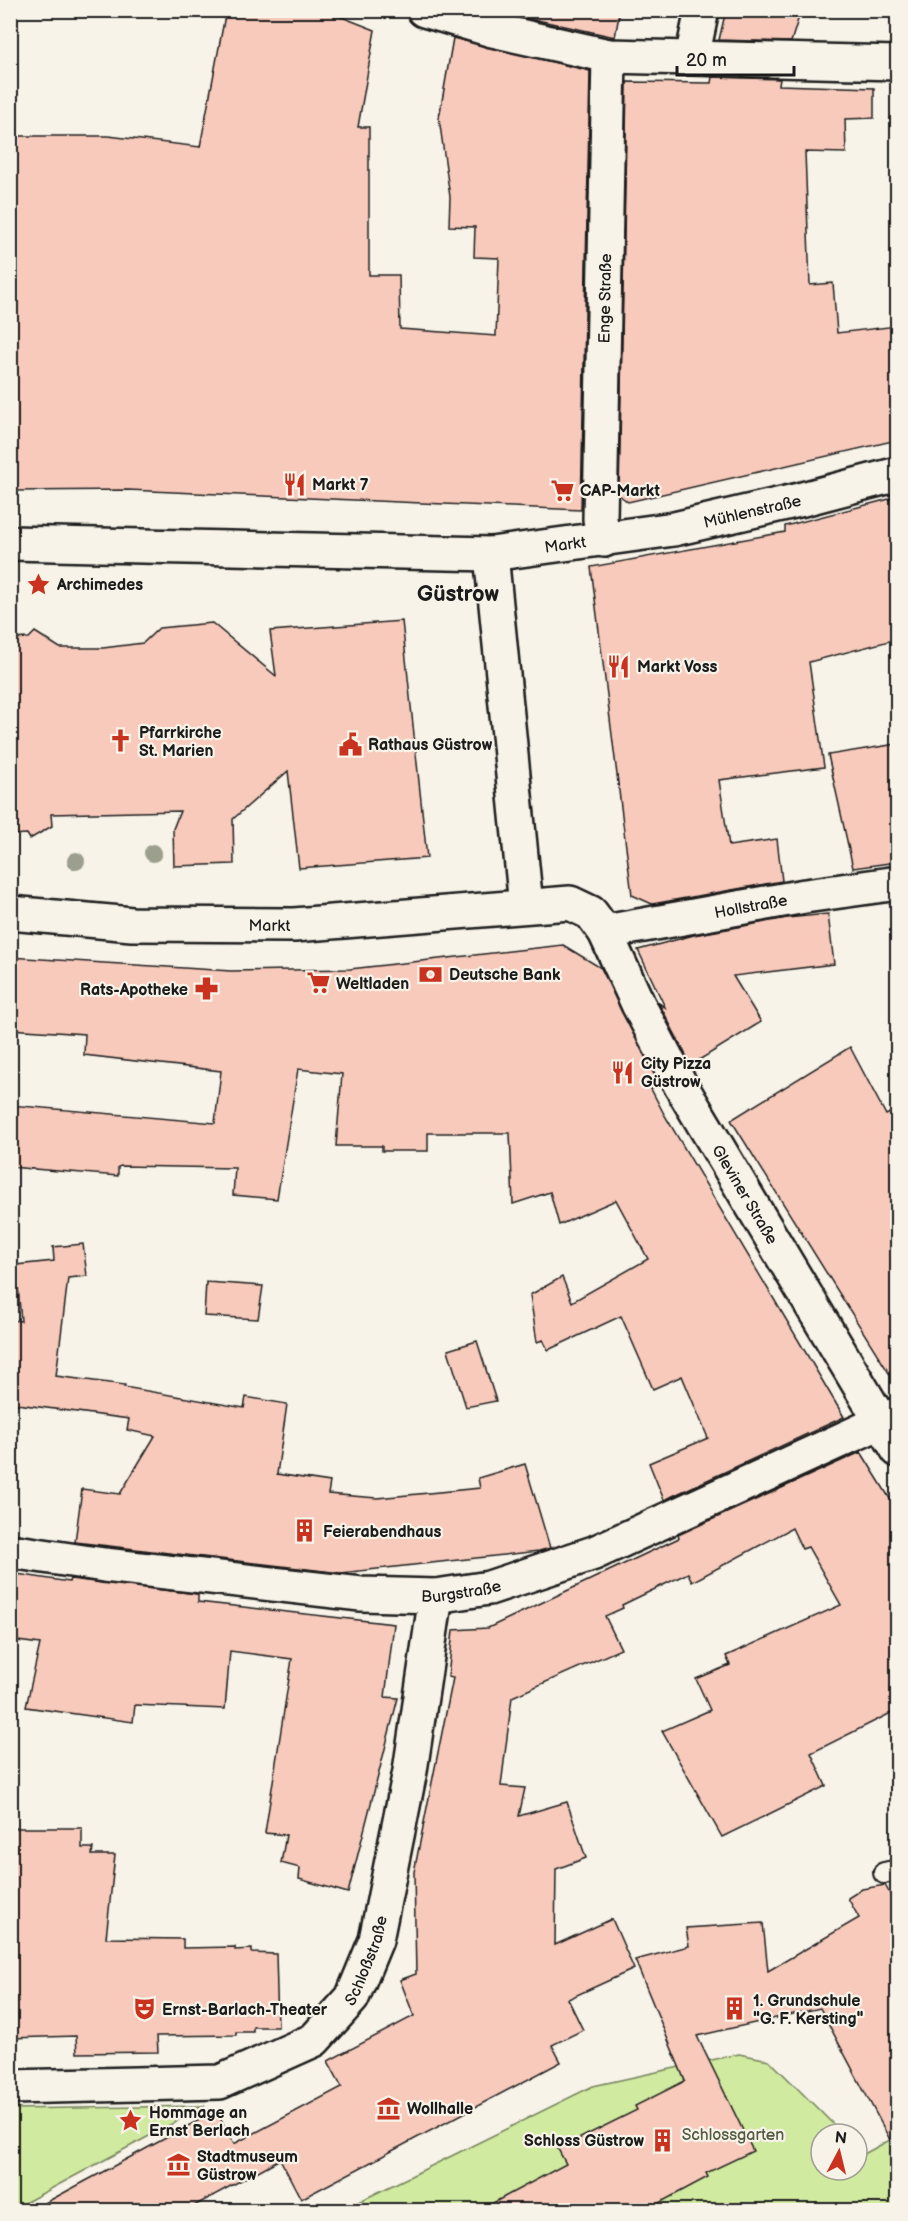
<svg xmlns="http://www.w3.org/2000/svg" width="908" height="2221" font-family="'Balsamiq Sans',sans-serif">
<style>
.green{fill:#d0ea9f;stroke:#76835e;stroke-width:1.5}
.building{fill:#f8cabc;stroke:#1c1c1c;stroke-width:1.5}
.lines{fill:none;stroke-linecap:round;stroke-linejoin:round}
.lane-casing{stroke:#1c1c1c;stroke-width:24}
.street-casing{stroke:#1c1c1c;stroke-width:38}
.lane{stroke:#f7f3e8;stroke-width:20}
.street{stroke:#f7f3e8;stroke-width:33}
.tree{fill:#9c9f8d}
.labels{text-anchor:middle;stroke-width:4.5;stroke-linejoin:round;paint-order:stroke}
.street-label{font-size:16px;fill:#1c1c1c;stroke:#f7f3e8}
.poi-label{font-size:16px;font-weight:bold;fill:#1c1c1c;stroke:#f7f3e8;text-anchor:start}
.park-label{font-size:16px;fill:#525a43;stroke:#f7f3e8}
.district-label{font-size:22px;font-weight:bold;fill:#1c1c1c;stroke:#f7f3e8}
</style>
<rect width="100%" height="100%" fill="#f7f3e8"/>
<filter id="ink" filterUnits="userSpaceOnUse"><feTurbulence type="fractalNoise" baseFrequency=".0167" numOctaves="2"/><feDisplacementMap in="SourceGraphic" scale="12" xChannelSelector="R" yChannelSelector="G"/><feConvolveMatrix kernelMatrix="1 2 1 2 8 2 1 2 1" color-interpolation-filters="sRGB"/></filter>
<g filter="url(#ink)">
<g class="green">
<polygon points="739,2054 769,2060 843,2134 821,2134 821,2170 857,2170 857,2148 864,2154 897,2136 897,2210 342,2210 593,2086"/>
<polygon points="205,2106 17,2207 11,2201 11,2109"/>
</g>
<g class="building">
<polygon points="226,10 324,10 375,30 358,127 369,127 369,275 399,275 400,329 496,336 499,258 474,257 475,227 449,226 450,197 439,118 453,38 590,71 581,510 128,490 10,491 10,136 108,136 200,147"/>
<polygon points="492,10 620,10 615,37"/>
<polygon points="726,10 801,10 791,42 719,40"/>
<polygon points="712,77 780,79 779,85 874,88 874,118 845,119 846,153 805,152 810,285 833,283 837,333 897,326 897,440 628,502 619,495 627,82 711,83"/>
<polygon points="897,497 897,639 809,662 824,767 719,780 729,846 777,839 782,881 652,904 632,895 591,567 785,532 785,526"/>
<polygon points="402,621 427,858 299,868 288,771 233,819 234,864 174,866 173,829 180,811 51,814 52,826 30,839 27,834 10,835 10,639 29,638 35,632 60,648 103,648 143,643 159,628 212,623 276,676 270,631"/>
<polygon points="897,744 897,862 853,868 828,755"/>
<polygon points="828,914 834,964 733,976 761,1022 691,1065 659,1003 665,1007 638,950 694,935 787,918"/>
<polygon points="563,945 601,968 659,1084 651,1089 664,1114 844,1417 664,1500 649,1463 708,1438 682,1376 653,1389 621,1316 548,1350 543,1340 537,1342 530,1295 562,1277 572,1302 648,1259 616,1200 559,1225 550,1192 513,1204 510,1133 428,1133 428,1151 382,1151 382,1146 336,1146 342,1074 298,1069 277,1199 233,1195 235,1168 121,1166 118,1167 118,1176 10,1167 10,1105 215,1123 221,1071 84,1055 85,1034 10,1029 10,957 231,971 350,969"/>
<polygon points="850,1047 886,1115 897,1109 897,1386 731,1120"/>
<polygon points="83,1244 87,1276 68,1278 56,1376 125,1385 124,1387 244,1408 246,1397 287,1404 277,1474 330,1482 328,1494 377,1498 480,1488 478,1478 525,1464 550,1548 539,1551 341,1573 75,1542 82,1489 120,1494 155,1436 127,1430 129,1419 10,1403 10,1320 21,1321 16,1265 54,1261 53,1247"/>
<polygon points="206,1282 263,1286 258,1319 204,1316"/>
<polygon points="477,1341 496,1401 466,1407 448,1350"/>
<polygon points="861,1452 897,1510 897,1710 811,1753 826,1786 722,1837 662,1731 710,1710 696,1679 730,1665 726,1656 841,1605 808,1547 802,1549 792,1528 692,1582 688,1573 622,1605 623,1608 605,1616 621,1649 512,1697 501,1786 525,1788 519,1816 567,1802 586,1858 556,1869 555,1945 612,1919 634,1969 568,1999 583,2030 552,2045 561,2062 301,2199 280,2159 185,2211 30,2211 216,2111 234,2144 342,2087 328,2061 414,2016 400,1980 416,1974 414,1872 453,1678 448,1677 453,1630 488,1628 679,1538 678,1535"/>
<polygon points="10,1573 69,1582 70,1579 198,1594 198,1602 394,1624 385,1697 398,1698 348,1893 299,1879 300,1868 281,1863 286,1835 265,1833 292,1659 230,1651 225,1709 135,1705 133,1722 26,1707 40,1644 10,1640"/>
<polygon points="10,1828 82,1828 82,1848 93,1848 92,1855 115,1855 106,1938 183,1939 183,1948 235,1947 235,1950 252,1949 252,1953 276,1954 278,2027 253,2027 253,2032 236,2032 236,2035 157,2036 158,2052 77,2053 76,2036 10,2038"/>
<polygon points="885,1885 897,1907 897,2153 820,2008 697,2036 753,2151 706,2173 708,2177 644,2211 478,2211 566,2164 558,2149 637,2110 635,2106 685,2081 635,1960 689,1946 686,1928 763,1923 768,1971 859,1918 848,1898 862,1889"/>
</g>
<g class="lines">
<defs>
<polyline id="lane" points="884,1873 898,1870"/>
<g id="street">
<polyline points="424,10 492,30 609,56 898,63"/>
<polyline points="692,58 702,10"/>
<path id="s1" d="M604,540l-4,-21 9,-463"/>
<path id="s2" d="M10,543l481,11 183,-25 125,-29 99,-26"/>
<polyline points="491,554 526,906"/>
<path id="s3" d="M10,913l122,11 162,1 276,-22 21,10 14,19 33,72 43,82 217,364"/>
<path id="s4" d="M605,932l200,-36 93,-13"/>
<path id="s5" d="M10,1551l94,14 257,29 75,2 53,-8 105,-35 304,-139"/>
<path id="s6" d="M10,2087l210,-5 94,-42 38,-42 24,-58 34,-169 26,-175"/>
</g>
</defs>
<use href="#lane" class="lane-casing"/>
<use href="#street" class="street-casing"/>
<use href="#lane" class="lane"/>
<use href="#street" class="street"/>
</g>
<g class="tree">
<circle cx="153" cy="853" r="9"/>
<circle cx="76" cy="861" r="9"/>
</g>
</g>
<defs>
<symbol id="restaurant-bare" viewBox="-9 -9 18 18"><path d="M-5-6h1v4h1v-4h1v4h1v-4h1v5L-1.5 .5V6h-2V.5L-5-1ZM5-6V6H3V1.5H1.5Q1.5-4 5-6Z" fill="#c8321e" stroke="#f7f3e8" stroke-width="2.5" paint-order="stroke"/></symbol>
<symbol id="supermarket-bare" viewBox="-9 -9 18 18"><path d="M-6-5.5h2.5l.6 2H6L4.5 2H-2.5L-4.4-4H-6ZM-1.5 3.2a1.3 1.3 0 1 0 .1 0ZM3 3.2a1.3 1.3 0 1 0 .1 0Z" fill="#c8321e" stroke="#f7f3e8" stroke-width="2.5" paint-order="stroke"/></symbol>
<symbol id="sight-bare" viewBox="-9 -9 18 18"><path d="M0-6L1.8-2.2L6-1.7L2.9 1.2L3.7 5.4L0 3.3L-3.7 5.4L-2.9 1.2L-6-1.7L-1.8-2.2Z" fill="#c8321e" stroke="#f7f3e8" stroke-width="2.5" paint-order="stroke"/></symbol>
<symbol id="church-bare" viewBox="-9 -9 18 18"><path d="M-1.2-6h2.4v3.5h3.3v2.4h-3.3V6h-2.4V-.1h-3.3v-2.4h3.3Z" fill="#c8321e" stroke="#f7f3e8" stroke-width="2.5" paint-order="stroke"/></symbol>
<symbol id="civic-bare" viewBox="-9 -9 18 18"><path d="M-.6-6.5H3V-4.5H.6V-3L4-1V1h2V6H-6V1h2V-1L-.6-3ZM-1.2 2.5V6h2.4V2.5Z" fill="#c8321e" stroke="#f7f3e8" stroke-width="2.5" paint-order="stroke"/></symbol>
<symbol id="bank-bare" viewBox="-9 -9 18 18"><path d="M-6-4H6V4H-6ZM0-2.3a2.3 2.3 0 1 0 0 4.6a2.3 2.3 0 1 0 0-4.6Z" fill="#c8321e" stroke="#f7f3e8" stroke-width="2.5" paint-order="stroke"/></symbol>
<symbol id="pharmacy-bare" viewBox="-9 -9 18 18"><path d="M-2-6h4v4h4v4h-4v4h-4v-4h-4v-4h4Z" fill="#c8321e" stroke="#f7f3e8" stroke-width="2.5" paint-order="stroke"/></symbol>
<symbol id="building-bare" viewBox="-9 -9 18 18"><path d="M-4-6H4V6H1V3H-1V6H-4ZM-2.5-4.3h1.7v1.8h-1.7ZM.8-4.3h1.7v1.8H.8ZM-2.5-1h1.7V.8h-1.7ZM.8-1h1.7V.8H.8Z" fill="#c8321e" stroke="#f7f3e8" stroke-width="2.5" paint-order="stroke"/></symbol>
<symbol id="theatre-bare" viewBox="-9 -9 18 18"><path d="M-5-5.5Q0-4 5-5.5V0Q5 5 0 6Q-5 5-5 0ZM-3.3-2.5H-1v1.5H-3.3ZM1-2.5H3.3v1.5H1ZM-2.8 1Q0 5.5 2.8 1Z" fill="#c8321e" stroke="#f7f3e8" stroke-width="2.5" paint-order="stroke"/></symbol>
<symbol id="museum-bare" viewBox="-9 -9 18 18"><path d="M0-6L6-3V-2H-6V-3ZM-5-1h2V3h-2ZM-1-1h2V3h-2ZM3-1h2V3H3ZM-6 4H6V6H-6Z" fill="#c8321e" stroke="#f7f3e8" stroke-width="2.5" paint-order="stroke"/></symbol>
</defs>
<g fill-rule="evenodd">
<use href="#restaurant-bare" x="278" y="468" width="33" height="33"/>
<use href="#supermarket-bare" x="546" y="474" width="33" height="33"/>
<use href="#sight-bare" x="22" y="568" width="33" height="33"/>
<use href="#restaurant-bare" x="602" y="650" width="33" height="33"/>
<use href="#church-bare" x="104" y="724" width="33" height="33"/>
<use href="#civic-bare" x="334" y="728" width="33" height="33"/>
<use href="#bank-bare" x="414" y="958" width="33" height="33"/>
<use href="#supermarket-bare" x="302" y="966" width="33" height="33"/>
<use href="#pharmacy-bare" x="190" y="972" width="33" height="33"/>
<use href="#restaurant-bare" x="606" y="1056" width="33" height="33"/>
<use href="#building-bare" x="288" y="1514" width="33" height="33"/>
<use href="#theatre-bare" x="128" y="1992" width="33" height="33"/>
<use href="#building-bare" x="718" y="1992" width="33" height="33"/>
<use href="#museum-bare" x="372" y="2092" width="33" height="33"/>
<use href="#sight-bare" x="114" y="2104" width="33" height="33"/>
<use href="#building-bare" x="646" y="2124" width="33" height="33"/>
<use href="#museum-bare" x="162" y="2148" width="33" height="33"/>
</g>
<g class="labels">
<g class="street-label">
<text dy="6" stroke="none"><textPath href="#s1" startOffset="242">Enge Straße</textPath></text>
<text dy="6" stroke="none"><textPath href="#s2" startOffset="746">Mühlenstraße</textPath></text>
<text dy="6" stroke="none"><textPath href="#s2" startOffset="556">Markt</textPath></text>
<text dy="6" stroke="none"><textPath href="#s4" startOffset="148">Hollstraße</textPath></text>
<text dy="6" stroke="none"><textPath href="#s3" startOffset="260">Markt</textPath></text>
<text dy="6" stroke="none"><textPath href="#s3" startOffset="906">Gleviner Straße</textPath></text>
<text dy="6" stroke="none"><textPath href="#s5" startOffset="454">Burgstraße</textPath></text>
<text dy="6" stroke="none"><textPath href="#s6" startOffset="410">Schloßstraße</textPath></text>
</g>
<g class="poi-label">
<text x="312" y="490">Markt 7</text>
<text x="580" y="496">CAP-Markt</text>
<text x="57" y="590">Archimedes</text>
<text x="637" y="672">Markt Voss</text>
<text x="139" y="738">Pfarrkirche<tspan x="139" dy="18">St. Marien</tspan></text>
<text x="368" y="750">Rathaus Güstrow</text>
<text x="449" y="980">Deutsche Bank</text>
<text x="336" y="989">Weltladen</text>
<text x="188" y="995" text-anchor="end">Rats-Apotheke</text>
<text x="641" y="1069">City Pizza<tspan x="641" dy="18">Güstrow</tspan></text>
<text x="323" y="1537">Feierabendhaus</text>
<text x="753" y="2006">1. Grundschule<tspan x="753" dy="18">"G. F. Kersting"</tspan></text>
<text x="162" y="2015">Ernst-Barlach-Theater</text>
<text x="407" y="2114">Wollhalle</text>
<text x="149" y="2118">Hommage an<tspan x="149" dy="18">Ernst Berlach</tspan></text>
<text x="644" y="2146" text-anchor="end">Schloss Güstrow</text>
<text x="197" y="2162">Stadtmuseum<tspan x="197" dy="18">Güstrow</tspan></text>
</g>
<g class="park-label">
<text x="733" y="2140">Schlossgarten</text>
</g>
<g class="district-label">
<text x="458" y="601">Güstrow</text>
</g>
</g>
<rect width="908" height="2221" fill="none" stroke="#f7f3e8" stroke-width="36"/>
<rect x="18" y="18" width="872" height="2185" fill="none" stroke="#1c1c1c" stroke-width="2" filter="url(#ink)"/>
<g transform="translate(839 2152) rotate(7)"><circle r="28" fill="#f7f3e8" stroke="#9f9d96" stroke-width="1.5"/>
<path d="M0-4.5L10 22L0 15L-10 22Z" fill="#c8321e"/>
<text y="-9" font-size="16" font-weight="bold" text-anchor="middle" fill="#1c1c1c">N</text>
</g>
<path d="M677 66v9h117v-9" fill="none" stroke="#1c1c1c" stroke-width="3"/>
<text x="686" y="66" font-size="18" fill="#1c1c1c" stroke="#f7f3e8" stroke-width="4.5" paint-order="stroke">20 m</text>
</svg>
